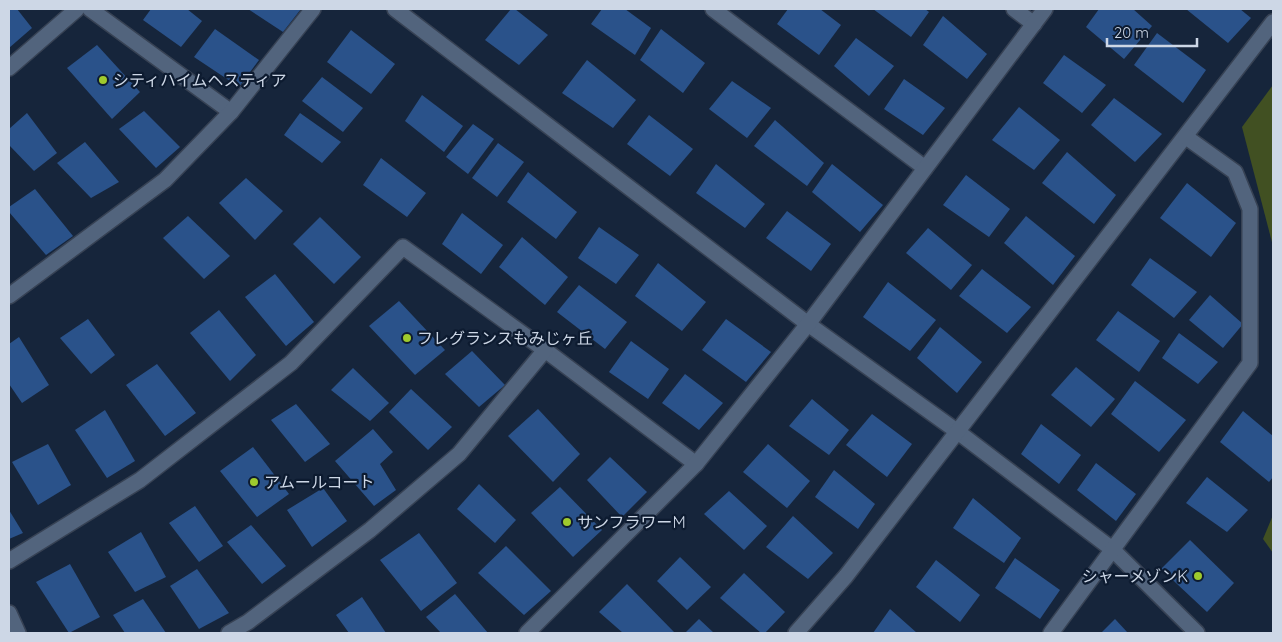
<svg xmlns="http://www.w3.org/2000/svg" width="1282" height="642" font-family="Quicksand,'Noto Sans JP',sans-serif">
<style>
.green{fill:#415022}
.building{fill:#2a528a}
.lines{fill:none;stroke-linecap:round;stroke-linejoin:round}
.minor-casing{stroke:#374254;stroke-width:18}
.minor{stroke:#52647d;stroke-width:15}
.poi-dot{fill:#9fca2d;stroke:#0d1b30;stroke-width:2}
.labels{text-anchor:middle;stroke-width:4.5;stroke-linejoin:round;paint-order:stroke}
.poi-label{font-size:16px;fill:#cdd7e6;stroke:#0d1b30;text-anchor:start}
</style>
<rect width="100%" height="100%" fill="#16253b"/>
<g class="green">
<polygon points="1273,85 1273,246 1242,127"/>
<polygon points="1273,515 1273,553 1263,539"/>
</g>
<g class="building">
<polygon points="9,9 17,9 32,28 9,48"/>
<polygon points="151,9 187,9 202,21 181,47 143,20"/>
<polygon points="248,9 301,9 283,32"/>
<polygon points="511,9 515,9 548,35 519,65 485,40"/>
<polygon points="602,9 625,9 651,28 635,55 591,24"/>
<polygon points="788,9 820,9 841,25 819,55 777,24"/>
<polygon points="873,9 925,9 929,12 911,37"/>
<polygon points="1099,9 1133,9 1152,26 1124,59 1086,27"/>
<polygon points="1186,9 1240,9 1251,18 1228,43"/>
<polygon points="943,16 987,54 967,79 923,45"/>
<polygon points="215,29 259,60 239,87 194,57"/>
<polygon points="661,29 705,63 683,93 640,60"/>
<polygon points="351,30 395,64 371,94 327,62"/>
<polygon points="1157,33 1206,70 1183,103 1134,65"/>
<polygon points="856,38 894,66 869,96 834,66"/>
<polygon points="97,45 140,92 112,119 67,68"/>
<polygon points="1064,55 1106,85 1082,113 1043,83"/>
<polygon points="587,60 636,100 613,128 562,93"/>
<polygon points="322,77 363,108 343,132 302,101"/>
<polygon points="904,79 945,108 923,135 884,109"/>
<polygon points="732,81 771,108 747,138 709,109"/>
<polygon points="422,95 463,126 444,152 405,121"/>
<polygon points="1114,98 1162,134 1135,162 1091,125"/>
<polygon points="1019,107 1060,140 1034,170 992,140"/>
<polygon points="144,111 180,147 156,168 119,129"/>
<polygon points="27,113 57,153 34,171 9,145 9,129"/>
<polygon points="300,113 341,142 322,163 284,135"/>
<polygon points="649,115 693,149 670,176 627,144"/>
<polygon points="775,120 824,163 807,186 754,146"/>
<polygon points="473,124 494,139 468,174 446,157"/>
<polygon points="85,142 119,182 91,198 57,163"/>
<polygon points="498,143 524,162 497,197 472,178"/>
<polygon points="1067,152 1116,195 1094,224 1042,183"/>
<polygon points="381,158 426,193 407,217 363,185"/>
<polygon points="716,164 765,204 745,228 696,193"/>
<polygon points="832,164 883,205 860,232 812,192"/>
<polygon points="528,172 577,212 556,239 507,202"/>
<polygon points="966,175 1010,209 989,237 943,205"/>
<polygon points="246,178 283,211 255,240 219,203"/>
<polygon points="1187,183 1236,223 1211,257 1160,218"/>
<polygon points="35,189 73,236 46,255 9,212 9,207"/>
<polygon points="787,211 831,244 811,271 766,238"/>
<polygon points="462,213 503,245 481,274 442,244"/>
<polygon points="188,216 230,256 204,279 163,238"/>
<polygon points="1026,216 1075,256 1053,285 1004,243"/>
<polygon points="320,217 361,257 334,284 293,244"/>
<polygon points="599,227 639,255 616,284 578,258"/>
<polygon points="928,228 972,265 951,290 906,253"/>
<polygon points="522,237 568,277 545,305 499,267"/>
<polygon points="1150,258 1197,292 1174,318 1131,285"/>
<polygon points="658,263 706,302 682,331 635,296"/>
<polygon points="982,269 1031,307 1007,333 959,296"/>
<polygon points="275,274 314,322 286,346 245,297"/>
<polygon points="888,282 936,320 910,351 863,317"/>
<polygon points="579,285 627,322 605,349 557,312"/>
<polygon points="1210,295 1243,324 1223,348 1189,320"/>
<polygon points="399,301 445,350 415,375 369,326"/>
<polygon points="219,310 256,355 230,381 190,333"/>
<polygon points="1118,311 1160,341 1139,372 1096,340"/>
<polygon points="88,319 115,355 91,374 60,338"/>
<polygon points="726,319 771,352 746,382 702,350"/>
<polygon points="940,327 982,362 957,393 917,358"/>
<polygon points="1179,333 1218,362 1198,384 1162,358"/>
<polygon points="19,337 49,385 22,403 9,384 9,344"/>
<polygon points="631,341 669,369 648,399 609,372"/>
<polygon points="472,351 505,385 479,407 445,374"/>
<polygon points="157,364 196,413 165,436 126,385"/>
<polygon points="1076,367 1115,399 1091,427 1051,395"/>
<polygon points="353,368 389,403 370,421 331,390"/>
<polygon points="685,374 723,403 699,430 662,403"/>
<polygon points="1135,381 1186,420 1159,452 1111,414"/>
<polygon points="411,389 452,427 428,450 389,412"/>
<polygon points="812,399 849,430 829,455 789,426"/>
<polygon points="296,404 330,444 305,462 271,420"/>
<polygon points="538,409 580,454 553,482 508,436"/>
<polygon points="105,410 135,461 107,478 75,430"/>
<polygon points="1243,411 1273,436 1273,477 1269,482 1220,442"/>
<polygon points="872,414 912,444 887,477 846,445"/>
<polygon points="1041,424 1081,455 1059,484 1021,454"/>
<polygon points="373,429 393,452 380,464 396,490 374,506 335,461"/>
<polygon points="48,444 71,485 38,505 12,462"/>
<polygon points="768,444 810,481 787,508 743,472"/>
<polygon points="253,447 289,494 257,517 220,471"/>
<polygon points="610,457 647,492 622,517 587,480"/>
<polygon points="1096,463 1136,494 1116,521 1077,490"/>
<polygon points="834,470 875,504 858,529 815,497"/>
<polygon points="1207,477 1248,510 1227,532 1186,503"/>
<polygon points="479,484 516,520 495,543 457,509"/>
<polygon points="560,487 602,530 573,557 531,513"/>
<polygon points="323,488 347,521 312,547 287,510"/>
<polygon points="729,491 767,526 744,550 704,514"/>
<polygon points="973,498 1021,538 1004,563 953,528"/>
<polygon points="195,506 223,546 199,562 169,523"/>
<polygon points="9,510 23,533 9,539"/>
<polygon points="793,516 833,553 808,579 766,547"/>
<polygon points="251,525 286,566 262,584 227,542"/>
<polygon points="141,532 166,577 135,592 108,552"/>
<polygon points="419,533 457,583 421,611 380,560"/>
<polygon points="1190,540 1234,583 1207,612 1161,569"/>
<polygon points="506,546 551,591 524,615 478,573"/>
<polygon points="680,557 711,587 687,610 657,581"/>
<polygon points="1015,558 1060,590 1040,619 995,588"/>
<polygon points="936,560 980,595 960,622 916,587"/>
<polygon points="70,564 100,617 69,633 36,582"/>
<polygon points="197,569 229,613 199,629 170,586"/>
<polygon points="744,573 785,612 765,633 761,633 720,598"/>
<polygon points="627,584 674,632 672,633 623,633 599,612"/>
<polygon points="455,594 488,633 441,633 426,617"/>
<polygon points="362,597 386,633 349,633 336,615"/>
<polygon points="143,599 166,633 125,633 113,615"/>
<polygon points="890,609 917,633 873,633"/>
<polygon points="699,619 714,633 685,633"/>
<polygon points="1115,619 1128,633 1101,633"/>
</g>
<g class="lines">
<defs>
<g id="minor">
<polyline points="90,9 231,112"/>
<polyline points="395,9 808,324 958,432 1112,549 1197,633"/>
<polyline points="713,9 925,168"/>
<polyline points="1014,9 1034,24"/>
<polyline points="9,68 77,9"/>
<polyline points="9,296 165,180 231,112 313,9"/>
<polyline points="9,561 140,480 291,363 403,247 545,350 696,464"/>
<polyline points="9,613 18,633"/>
<polyline points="229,633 248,622 370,530 459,454 545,350"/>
<polyline points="527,633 696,464 808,324 1045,9"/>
<polyline points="796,633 846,576 1273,22"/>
<polyline points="1051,633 1250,363 1250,209 1235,172 1186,137"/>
</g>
</defs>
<use href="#minor" class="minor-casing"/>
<use href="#minor" class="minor"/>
</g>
<g class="poi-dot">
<circle cx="103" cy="80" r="5"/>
<circle cx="407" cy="338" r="5"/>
<circle cx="254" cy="482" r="5"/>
<circle cx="567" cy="522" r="5"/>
<circle cx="1198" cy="576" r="5"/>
</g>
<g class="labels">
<g class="poi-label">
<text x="113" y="86">シティハイムヘスティア</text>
<text x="417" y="344">フレグランスもみじヶ丘</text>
<text x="264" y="488">アムールコート</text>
<text x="577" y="528">サンフラワーM</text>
<text x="1188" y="582" text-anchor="end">シャーメゾンK</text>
</g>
</g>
<rect width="1282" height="642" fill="none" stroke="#cdd7e6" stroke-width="20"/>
<path d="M1107 38v8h90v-8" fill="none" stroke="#cdd7e6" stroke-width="2.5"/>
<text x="1114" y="38" font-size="15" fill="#cdd7e6" stroke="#0d1b30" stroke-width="4" paint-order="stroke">20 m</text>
</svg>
